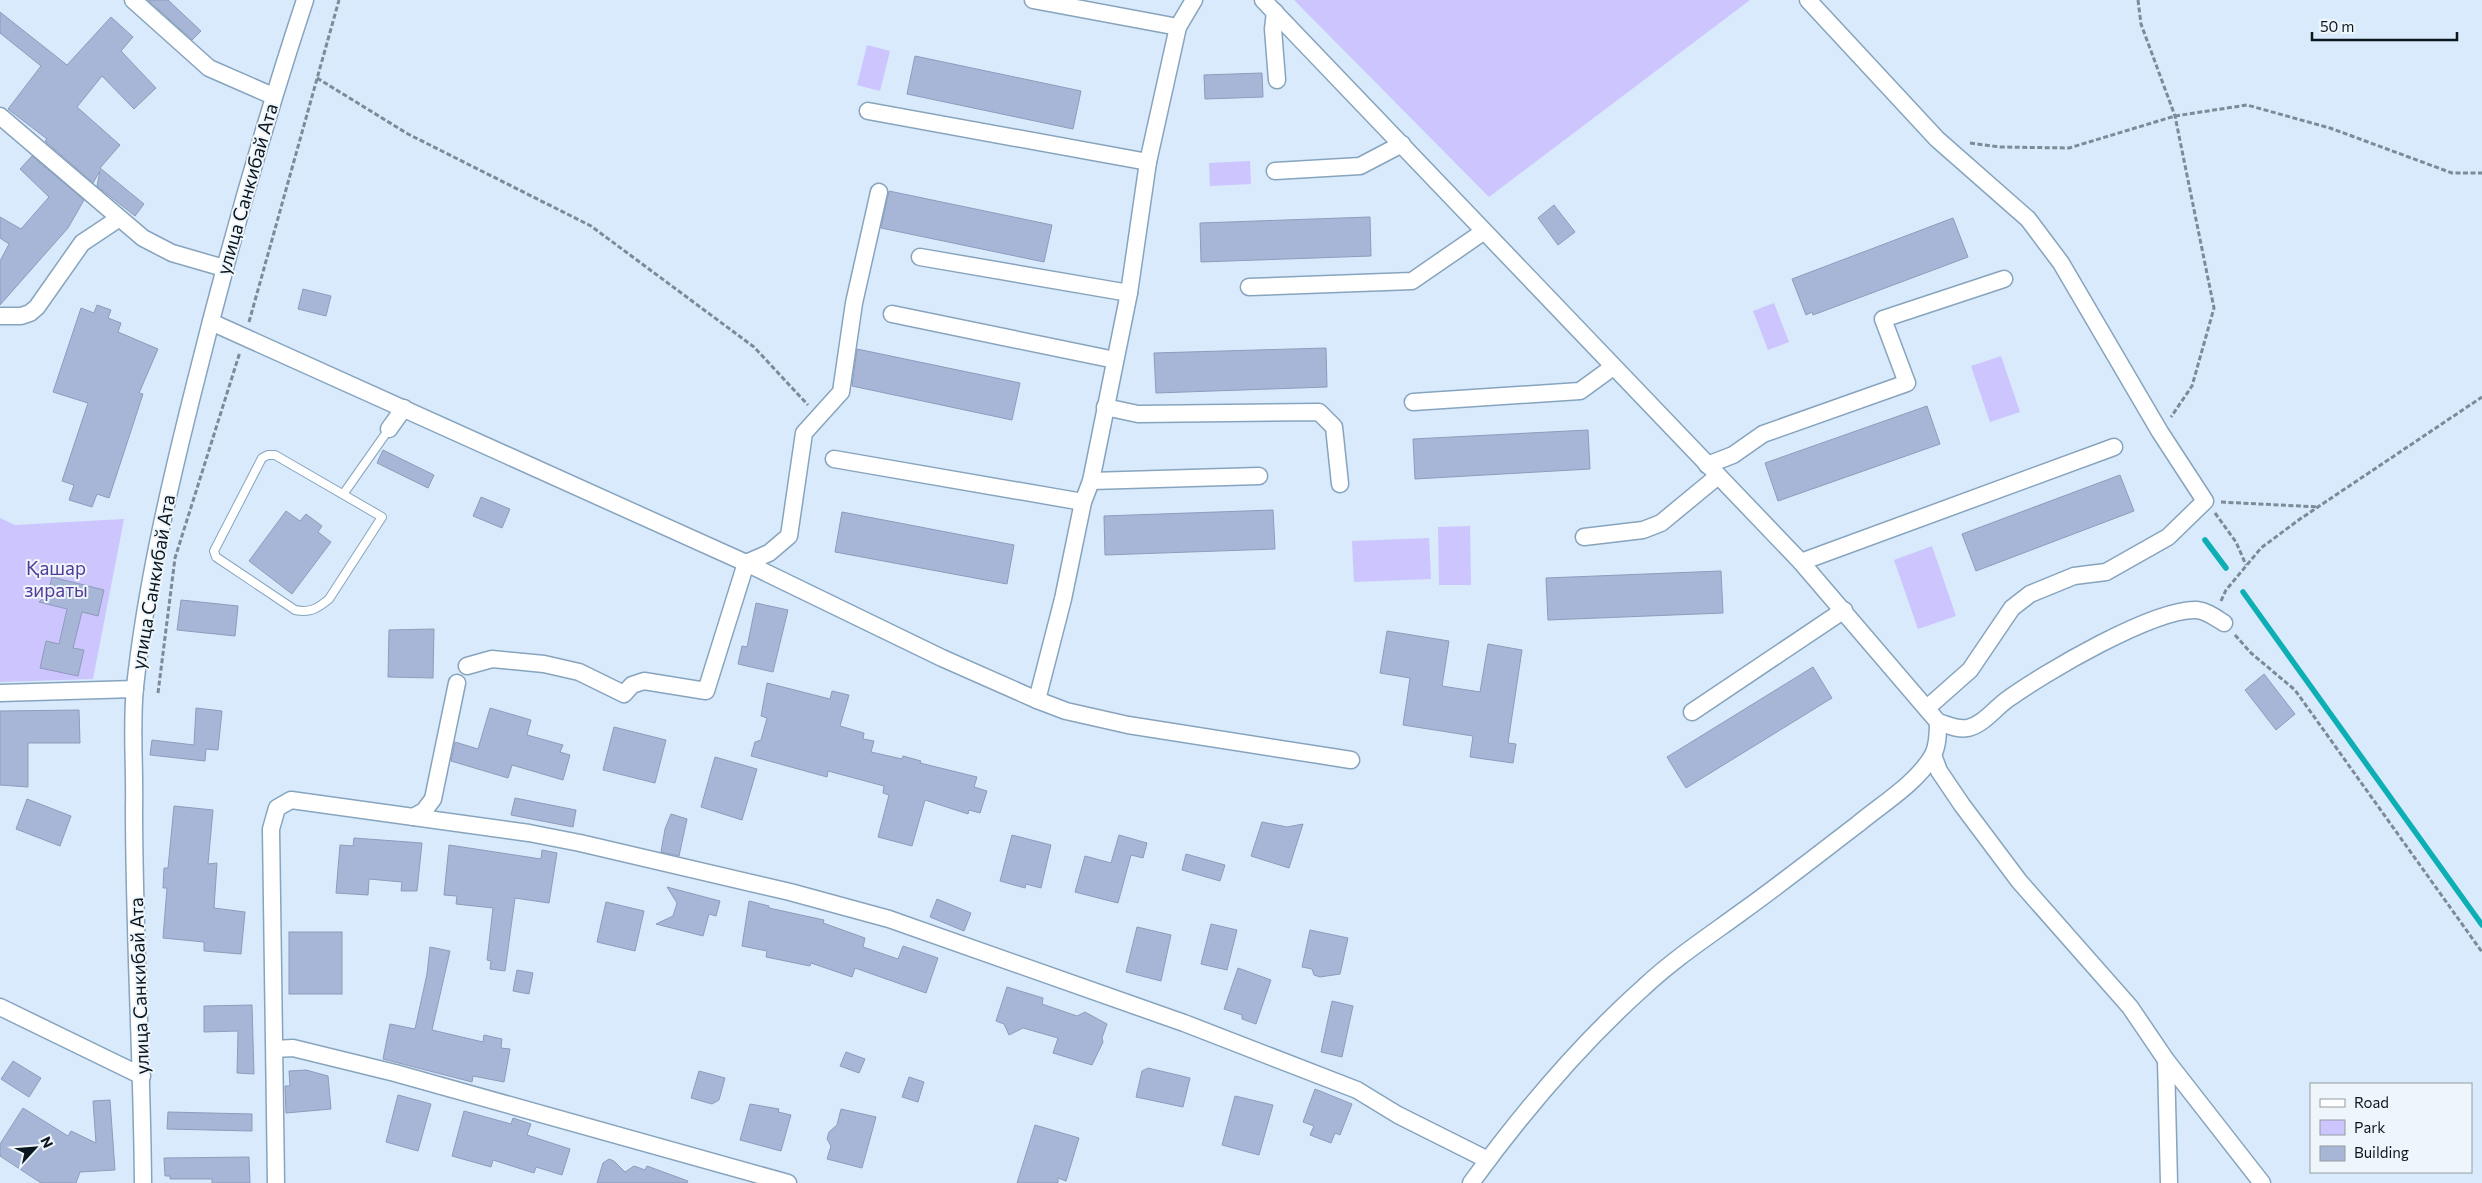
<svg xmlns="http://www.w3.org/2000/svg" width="2482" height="1183" font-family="Commissioner,sans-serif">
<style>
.green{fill:#cdc5fe}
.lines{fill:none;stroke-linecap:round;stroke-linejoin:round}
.stream{stroke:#0dafb5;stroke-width:5.5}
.building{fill:#a7b5d6;stroke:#8f9bbc}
.service-casing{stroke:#87a4be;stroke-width:10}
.minor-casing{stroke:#87a4be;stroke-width:19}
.path{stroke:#7c8b98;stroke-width:3;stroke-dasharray:5 2.5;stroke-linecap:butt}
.service{stroke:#fff;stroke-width:8}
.minor{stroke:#fff;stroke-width:16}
.labels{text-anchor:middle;stroke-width:4;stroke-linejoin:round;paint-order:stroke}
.street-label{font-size:19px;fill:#0b161f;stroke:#eff6fb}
.park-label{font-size:19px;fill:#533b98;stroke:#eff6fb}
</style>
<rect width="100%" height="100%" fill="#d8eafb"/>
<g class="green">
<polygon points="1294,0 1750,0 1489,197"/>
<polygon points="867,45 890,51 880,91 857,85"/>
<polygon points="1250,161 1251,184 1210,186 1209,163"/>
<polygon points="1774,303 1789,342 1768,350 1753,311"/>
<polygon points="2001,356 2020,412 1990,422 1971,366"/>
<polygon points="0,518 15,525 124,519 93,679 0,682"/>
<polygon points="1470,526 1471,585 1439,585 1438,527"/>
<polygon points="1429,538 1431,579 1354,582 1352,541"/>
<polygon points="1932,546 1956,616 1918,629 1894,560"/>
</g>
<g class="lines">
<g class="stream">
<polyline points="2205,540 2226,568"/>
<polyline points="2243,592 2482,925"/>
</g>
</g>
<g class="building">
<polygon points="148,0 168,0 201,31 192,40"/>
<polygon points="0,12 67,65 111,17 133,37 121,51 156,88 134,109 102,76 77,107 120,145 100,168 144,204 135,216 97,186 100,171 93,183 45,141 47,139 8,109 41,66 0,33"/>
<polygon points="915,56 1081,91 1073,129 907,94"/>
<polygon points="1262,73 1263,97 1205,99 1204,75"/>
<polygon points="32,156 84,200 68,228 0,305 0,261 9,244 0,238 0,217 21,229 49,197 20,169"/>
<polygon points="889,191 1052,225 1044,262 881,228"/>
<polygon points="1554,205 1575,232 1558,245 1538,218"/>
<polygon points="1370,217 1371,256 1201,262 1200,223"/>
<polygon points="1953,218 1968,257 1813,315 1812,312 1806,315 1792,279"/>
<polygon points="303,289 331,296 326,316 298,309"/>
<polygon points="97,305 111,310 108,318 121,323 118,332 158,349 139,393 143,394 109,498 97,494 92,507 69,500 74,485 62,481 88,403 53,392 81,308 94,313"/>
<polygon points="1326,348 1327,387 1156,393 1154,353"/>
<polygon points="857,349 1020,383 1012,420 852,386"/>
<polygon points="1927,406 1940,444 1778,501 1765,463"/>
<polygon points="1588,430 1590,469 1415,479 1413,439"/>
<polygon points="383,450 434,475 428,488 377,463"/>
<polygon points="2120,475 2134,511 1976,571 1962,534"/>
<polygon points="481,497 510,509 502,528 473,516"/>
<polygon points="1273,510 1275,549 1105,555 1104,516"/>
<polygon points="286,511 300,521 306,514 322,526 318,532 331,542 292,594 249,561"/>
<polygon points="842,512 1014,545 1007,584 835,552"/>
<polygon points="1721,571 1723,613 1548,620 1546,578"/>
<polygon points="52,577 104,590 98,616 82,612 73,648 84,650 78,676 40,668 46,641 59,644 67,609 39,602 48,593"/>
<polygon points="181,600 238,606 235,636 177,630"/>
<polygon points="756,603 788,610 773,672 738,664 742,646 747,647"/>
<polygon points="434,629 433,678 388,677 389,630"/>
<polygon points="1387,631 1449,641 1442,686 1480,692 1488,644 1522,650 1508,743 1516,744 1513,763 1470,757 1473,736 1403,725 1410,678 1380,673"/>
<polygon points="1813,667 1832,698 1686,788 1667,757"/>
<polygon points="2264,674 2295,714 2276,730 2245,690"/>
<polygon points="767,683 830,699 832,691 849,695 840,726 864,733 863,739 874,741 871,752 902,759 903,756 921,761 920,763 977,777 974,787 987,791 980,813 969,810 968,814 925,800 912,846 878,837 889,795 883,793 884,786 828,771 827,777 751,756 755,742 761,740 767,718 761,716"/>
<polygon points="196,708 222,711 218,750 206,749 205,761 150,755 152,740 194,745"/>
<polygon points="490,708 531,720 527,735 563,745 560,752 570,755 563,780 512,765 508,778 451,761 455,742 478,749"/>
<polygon points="79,710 80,743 28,743 28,787 0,785 0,711"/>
<polygon points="614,727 666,740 655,783 603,770"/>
<polygon points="715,757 757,769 742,820 701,807"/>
<polygon points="515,798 576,810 573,827 511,815"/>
<polygon points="27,799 71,816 60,846 16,829"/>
<polygon points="174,806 213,810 208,864 217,863 214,908 245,912 241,954 204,951 204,942 163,938 167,888 163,888 164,868 168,868"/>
<polygon points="671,814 687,819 679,856 661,852 665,829"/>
<polygon points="1262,822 1287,827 1303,824 1289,868 1251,856"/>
<polygon points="1012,835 1051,845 1041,888 1026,884 1025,888 1000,881"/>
<polygon points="1119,835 1147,843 1143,858 1131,855 1118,903 1075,892 1085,856 1111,863"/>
<polygon points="354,838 422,843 417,891 401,891 402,882 369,879 368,895 336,893 340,845 353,846"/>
<polygon points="449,845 541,859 542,850 557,853 549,903 515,898 505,971 490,969 491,961 487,960 493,908 456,904 457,896 444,895"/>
<polygon points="1186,854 1225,865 1220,881 1182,870"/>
<polygon points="667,887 720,901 716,916 709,914 703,936 656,924 673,916 677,903"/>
<polygon points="937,899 971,913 964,931 930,917"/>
<polygon points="749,901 769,906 769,908 824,920 823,923 865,938 863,947 898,959 903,946 938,958 926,993 855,968 852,977 811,963 810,966 766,957 767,951 742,946"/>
<polygon points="606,902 644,911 635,951 597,942"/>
<polygon points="1211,924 1237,930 1227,970 1201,964"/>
<polygon points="1137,927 1171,935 1161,981 1126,972"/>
<polygon points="1310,930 1348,938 1340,974 1320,977 1314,975 1312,969 1302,967"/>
<rect x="289" y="932" width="53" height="62"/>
<polygon points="430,947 450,951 432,1030 483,1042 484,1035 502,1039 501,1048 510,1049 504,1082 473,1076 472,1082 383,1059 390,1024 415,1029 427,974"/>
<polygon points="1238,968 1271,980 1256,1024 1242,1019 1242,1015 1224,1009"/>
<polygon points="517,970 533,973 529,994 513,991"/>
<polygon points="1007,987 1043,998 1042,1004 1077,1016 1085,1012 1107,1024 1102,1038 1103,1042 1092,1065 1053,1053 1058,1038 1023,1028 1009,1035 1004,1024 996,1021"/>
<polygon points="1332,1001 1353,1006 1342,1057 1321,1052"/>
<polygon points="252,1005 254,1074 237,1073 238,1031 204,1032 204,1006"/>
<polygon points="846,1052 865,1059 859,1073 840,1066"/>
<polygon points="13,1061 41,1078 29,1097 1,1079"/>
<polygon points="1148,1068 1190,1078 1183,1107 1136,1097 1142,1071"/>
<polygon points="306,1070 328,1076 331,1109 286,1113 285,1086 290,1086 289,1071"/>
<polygon points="699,1071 725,1078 719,1100 712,1104 691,1098"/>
<polygon points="909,1077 924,1082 918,1102 902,1097"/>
<polygon points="1315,1089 1352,1104 1340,1135 1335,1133 1331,1143 1310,1135 1314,1126 1303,1122"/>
<polygon points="398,1095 431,1104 418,1151 386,1142"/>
<polygon points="1235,1096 1273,1105 1259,1155 1222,1145"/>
<polygon points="110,1100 115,1170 80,1172 76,1183 41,1183 0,1156 0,1144 23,1108 68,1136 71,1131 96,1143 93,1101"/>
<polygon points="750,1104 779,1109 778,1112 791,1115 781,1151 740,1140"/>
<polygon points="841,1109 876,1117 862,1168 827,1159 831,1146 827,1139 829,1132 837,1125"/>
<polygon points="464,1111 511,1124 513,1118 531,1124 527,1135 570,1149 562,1175 536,1167 534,1173 493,1160 491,1167 452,1156"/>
<polygon points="168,1112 252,1114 252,1131 167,1129"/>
<polygon points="1035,1125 1079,1138 1066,1181 1058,1178 1058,1183 1017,1183"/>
<polygon points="249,1157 250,1183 212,1183 212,1179 170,1179 170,1176 165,1176 164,1158"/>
<polygon points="609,1159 614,1161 625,1172 634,1166 645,1170 647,1166 688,1181 687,1183 597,1183 603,1163"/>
</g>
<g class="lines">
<defs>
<g id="service">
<path d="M268,455h7l107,62 -53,82c-12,10 -19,14 -34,11l-79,-53 -2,-6 48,-93z"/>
<polyline points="344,493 389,429"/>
</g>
<g id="minor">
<polyline points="133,0 209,68 273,96"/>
<polyline points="1033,0 1178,27"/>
<path d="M1263,0l538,562 137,160c10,3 19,8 30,6 16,-4 27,-20 40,-29 36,-26 146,-91 189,-89 10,1 19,8 27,13"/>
<polyline points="1808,0 1937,139 2028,219 2061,263 2160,432 2205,501 2168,537 2106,572 2074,576 2030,594 2012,608 1970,670 1927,708"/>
<polyline points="1275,12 1273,29 1277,80"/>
<polyline points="868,111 1148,162"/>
<polyline points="0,116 143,238 172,253 224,268"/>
<polyline points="1275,171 1360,166 1402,144"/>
<polyline points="920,257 1129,293"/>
<polyline points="1249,287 1412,281 1483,232"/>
<polyline points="892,314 1115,360"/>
<polyline points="0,316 21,316 30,313 37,307 82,243 118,219"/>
<polyline points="211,322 746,563 942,658 1037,700 1066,711 1128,725 1351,760"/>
<polyline points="1413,402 1580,391 1613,367"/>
<polyline points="1105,407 1138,414 1319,412 1334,427 1340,484"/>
<polyline points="389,429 404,408"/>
<polyline points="834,459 1083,502"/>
<polyline points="1707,465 1733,455 1763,434 1907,383 1883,319 2004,279"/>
<polyline points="1091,481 1259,476"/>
<polyline points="1584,537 1643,530 1661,523 1718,476"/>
<polyline points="1801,562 2114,447"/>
<polyline points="467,666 492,659 544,664 579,672 624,694 632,685 644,681 706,691 746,563 769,553 789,536 804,433 841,392 854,303 879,192"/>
<polyline points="0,693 135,689"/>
<polyline points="1037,700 1063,599 1083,502 1091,481 1129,293 1148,162 1178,27 1194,0"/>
<polyline points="1692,712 1844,610"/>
<polyline points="1933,755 1939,771 1962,805 2019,881 2130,1007 2166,1060 2262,1183"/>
<polyline points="413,817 424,811 433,799 457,683"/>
<polyline points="0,1007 142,1076"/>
<polyline points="275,1049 293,1048 395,1073 788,1183"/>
<polyline points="2166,1060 2169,1183"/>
<path d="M143,1183c-1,-125 -9,-250 -9,-375 1,-40 -3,-82 1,-121 11,-102 35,-204 60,-303 32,-129 68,-257 110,-384"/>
<polyline points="276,1183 271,829 277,808 291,800 529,833 580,843 790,892 889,919 1184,1023 1357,1090 1398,1115 1488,1160"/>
<path d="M1471,1183c51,-70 108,-138 173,-196 31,-29 65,-51 99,-76 39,-28 77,-58 115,-87 24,-20 59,-41 75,-69 5,-10 5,-22 5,-33"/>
</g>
</defs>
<use href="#service" class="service-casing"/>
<use href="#minor" class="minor-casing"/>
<g class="path">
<polyline points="2138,0 2141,24 2175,116 2214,308 2192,386 2171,417"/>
<polyline points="317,78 408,134 591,226 754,347 808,405"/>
<polyline points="1970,143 2000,147 2069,148 2175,116 2247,105 2330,128 2452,173 2482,173"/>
<polyline points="249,322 339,0"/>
<polyline points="2221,502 2319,507"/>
<polyline points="2215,513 2236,542 2246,565"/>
<polyline points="2221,601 2226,590 2261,548 2300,519 2482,397"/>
<polyline points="2235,635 2251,653 2295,690 2482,952"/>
<polyline points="158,693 175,558 240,352"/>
</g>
<use href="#service" class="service"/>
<use href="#minor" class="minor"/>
</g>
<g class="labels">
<g class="street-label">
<text transform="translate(247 189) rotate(-74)" y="7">улица Санкибай Ата</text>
<text transform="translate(153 582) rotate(-80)" y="7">улица Санкибай Ата</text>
<text transform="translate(139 986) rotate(-92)" y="7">улица Санкибай Ата</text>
</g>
<g class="park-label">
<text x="56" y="575">Қашар<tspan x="56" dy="22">зираты</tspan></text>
</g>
</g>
<rect x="2310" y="1083" width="162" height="90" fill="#eff6fb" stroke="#949ca3"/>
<rect x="2320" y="1099" width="25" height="8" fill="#ffffff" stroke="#949ca3"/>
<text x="2354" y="1108" font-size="15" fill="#0b161f">Road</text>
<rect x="2320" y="1120" width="25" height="15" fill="#cdc5fe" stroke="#949ca3"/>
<text x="2354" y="1133" font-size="15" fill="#0b161f">Park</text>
<rect x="2320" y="1146" width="25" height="15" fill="#a7b5d6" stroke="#949ca3"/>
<text x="2354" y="1158" font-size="15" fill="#0b161f">Building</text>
<g transform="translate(35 1148) rotate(64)" stroke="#eff6fb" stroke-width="4" paint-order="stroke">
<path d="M0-4L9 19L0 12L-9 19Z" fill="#0b161f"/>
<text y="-8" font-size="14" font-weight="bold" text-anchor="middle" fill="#0b161f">N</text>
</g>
<path d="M2312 32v8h145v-8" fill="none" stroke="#0b161f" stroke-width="2.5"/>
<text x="2320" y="32" font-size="15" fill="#0b161f" stroke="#eff6fb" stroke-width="4" paint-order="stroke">50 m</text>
</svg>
